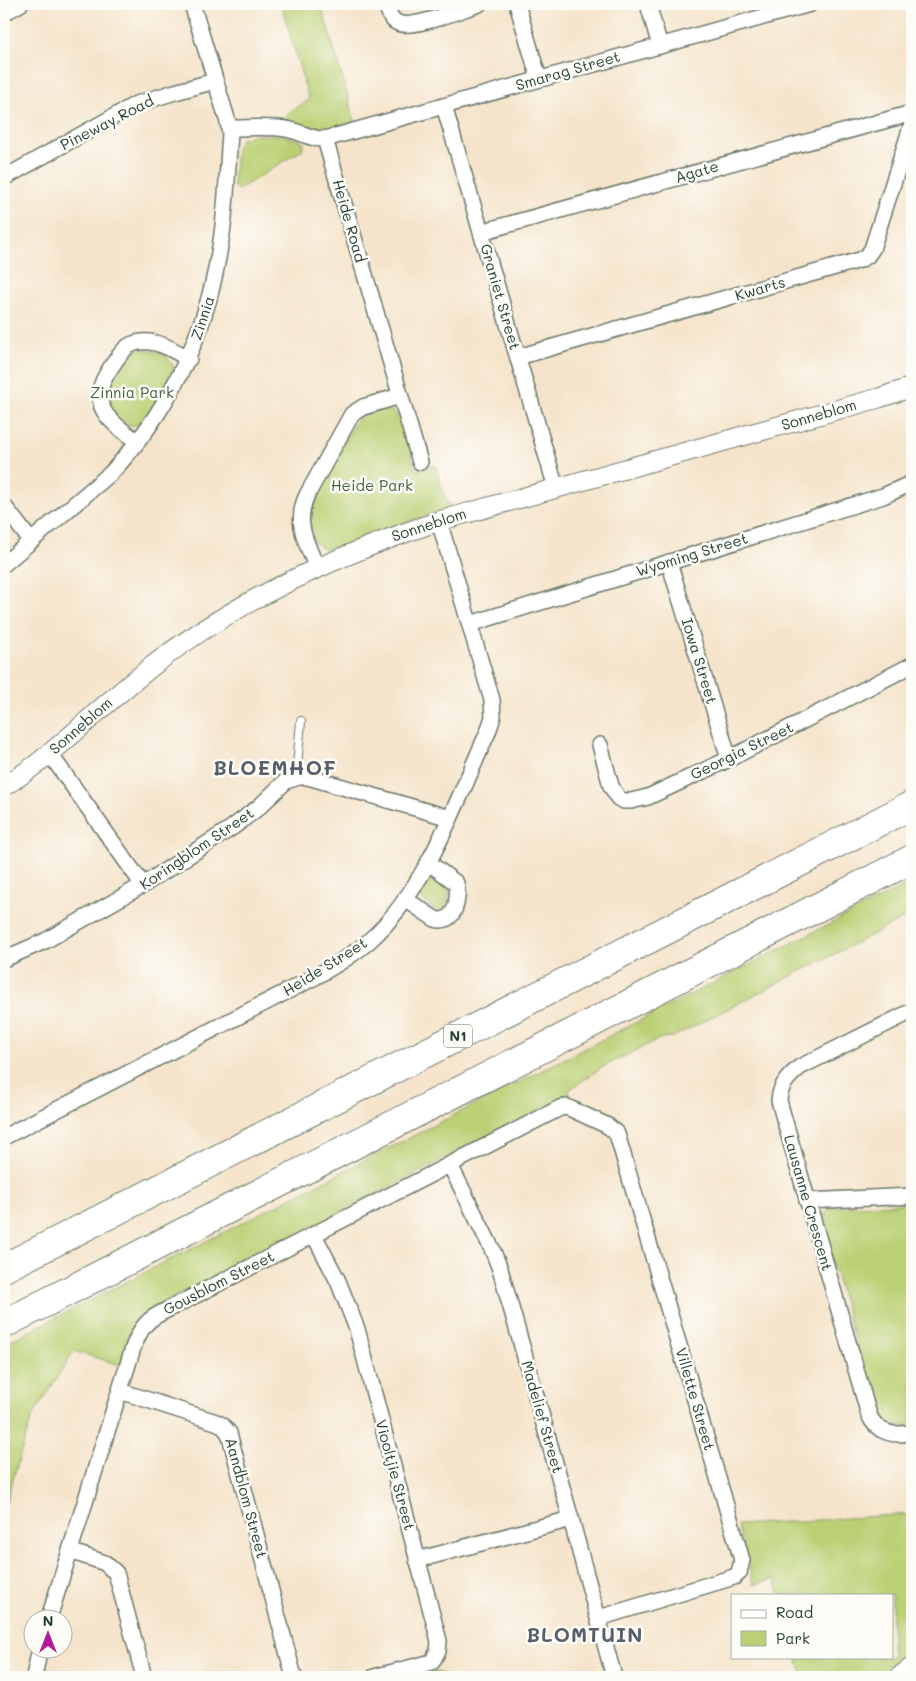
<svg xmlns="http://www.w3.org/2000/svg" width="916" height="1681" font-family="Mali,sans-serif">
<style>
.green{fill:#bbd074;stroke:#6d8654}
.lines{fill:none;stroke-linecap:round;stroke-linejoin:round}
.service-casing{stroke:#6a7769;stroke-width:10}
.minor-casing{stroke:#6a7769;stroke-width:18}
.tertiary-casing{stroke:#6a7769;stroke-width:21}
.motorway-casing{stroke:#6a7769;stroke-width:30}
.service{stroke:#fff;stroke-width:8}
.minor{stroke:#fff;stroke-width:15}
.tertiary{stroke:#fff;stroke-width:19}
.motorway{stroke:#fff;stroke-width:28}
.labels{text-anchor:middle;stroke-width:5;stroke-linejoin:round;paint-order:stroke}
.shield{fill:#fdfcf7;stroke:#62766e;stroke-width:1}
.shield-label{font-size:14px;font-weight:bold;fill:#1f3d34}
.street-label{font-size:15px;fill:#1f3d34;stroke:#fdfcf7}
.park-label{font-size:15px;fill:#466244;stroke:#fdfcf7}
.district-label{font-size:20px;font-weight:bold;letter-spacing:1px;fill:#565f6b;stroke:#fdfcf7}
</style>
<rect width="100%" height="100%" fill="#fdfcf7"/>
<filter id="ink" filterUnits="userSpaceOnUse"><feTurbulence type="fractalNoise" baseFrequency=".02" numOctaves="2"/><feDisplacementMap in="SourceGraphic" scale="10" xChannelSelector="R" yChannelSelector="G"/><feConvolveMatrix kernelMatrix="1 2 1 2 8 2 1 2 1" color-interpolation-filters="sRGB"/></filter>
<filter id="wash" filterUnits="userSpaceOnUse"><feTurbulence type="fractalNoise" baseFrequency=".0096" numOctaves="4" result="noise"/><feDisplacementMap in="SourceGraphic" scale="20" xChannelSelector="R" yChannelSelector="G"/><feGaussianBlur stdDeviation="1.12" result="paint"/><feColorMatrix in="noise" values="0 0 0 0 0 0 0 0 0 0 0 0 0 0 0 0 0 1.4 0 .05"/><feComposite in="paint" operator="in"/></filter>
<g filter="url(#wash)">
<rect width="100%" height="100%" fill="#f5e4cb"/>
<g class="green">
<polygon points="281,4 321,4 356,124 320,133 299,124 285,121 285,115 309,100"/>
<polygon points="253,135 282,135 304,142 302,150 238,190 233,186 236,149 241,139"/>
<path d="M140,349c13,0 32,5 34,22l-30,50c-17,14 -39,-10 -37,-29 1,-9 8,-17 13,-24 6,-9 10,-15 20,-19z"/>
<path d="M381,410c6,0 11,0 15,4 8,8 16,44 19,56l21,-5 7,27 8,16 -52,16 -63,25h-12l-10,-7 -3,-6 -3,-20 4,-15 44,-81 6,-5z"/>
<path d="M432,879l4,1 13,10 -1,11 -5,10 -6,1 -18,-15c-1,-7 6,-16 13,-18z"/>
<path d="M912,882v32l-239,123 -12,1 -60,30 -32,22 -2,11 -15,3 -403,206c-19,12 -22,34 -29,55l-46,-14 -42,66 -28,91v-164z"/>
<path d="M912,1203v221c-15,4 -28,4 -36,-11l-55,-188 3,-11 9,-7z"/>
<polygon points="912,1514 912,1657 884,1677 803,1677 797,1657 892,1657 892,1595 780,1595 775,1579 754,1585 737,1525"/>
<polygon points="431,1672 438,1672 448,1677 413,1677"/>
</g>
</g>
<g filter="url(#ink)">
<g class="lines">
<defs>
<polyline id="service" points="296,777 301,721"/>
<g id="minor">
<path d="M386,4c3,8 4,16 12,19 15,7 64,-14 81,-19"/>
<polyline points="517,4 539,79"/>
<polyline points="648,4 660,46"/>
<polyline points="4,13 20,4"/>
<polyline points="444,106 556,488"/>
<path d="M230,128c18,0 38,-2 56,1 14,2 25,11 39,10l95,323"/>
<polyline points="325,139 810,4"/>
<polyline points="4,178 136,104 175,92 215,81"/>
<polyline points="481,232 912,113"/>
<polyline points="518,357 860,260 867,256 872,249 912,124"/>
<path d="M137,442c-11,-10 -29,-20 -35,-35 -2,-7 -3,-15 0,-23 3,-9 16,-28 23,-35 4,-4 11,-7 17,-7 16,-2 33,9 47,17"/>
<polyline points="4,506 31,541"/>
<polyline points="669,562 729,759"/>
<path d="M4,564l107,-91c56,-60 93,-134 107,-215 8,-40 9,-83 12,-125l-2,-11 -36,-118"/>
<path d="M317,568c-11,-26 -23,-46 -10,-73l45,-81 11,-7 37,-11"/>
<polyline points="470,624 883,496 912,483"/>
<polyline points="600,745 611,786 618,798 624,801 631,801 648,797 729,759 912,665"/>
<polyline points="50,754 143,885"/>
<path d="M405,899l30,20c20,7 25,-22 21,-36l-27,-20"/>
<polyline points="4,959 45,941 143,885 233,827 259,807 286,781 299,777 308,777 450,818"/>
<path d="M912,1011l-112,56c-12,10 -20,18 -21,34l90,314c8,18 25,22 43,17"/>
<path d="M4,1137l311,-160c19,-11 38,-22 54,-36 57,-50 88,-141 119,-209l5,-15 -1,-17 -53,-179"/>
<polyline points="450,1165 492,1249 500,1269 571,1519 614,1677"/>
<polyline points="807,1201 912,1196"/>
<polyline points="314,1235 338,1281 357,1329 439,1641 438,1651 432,1662 374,1677"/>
<polyline points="120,1391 216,1422 222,1425 229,1433 294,1677"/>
<polyline points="70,1551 105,1563 116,1573 144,1677"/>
<polyline points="417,1560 571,1519"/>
<path d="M49,1618l84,-270c6,-16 11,-26 26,-34l401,-206 7,-1 41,19 9,8 125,426 -3,13 -5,4 -135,41"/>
<polyline points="34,1677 40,1648"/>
</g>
<g id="tertiary">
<path d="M4,786c26,-15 49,-35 72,-55 24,-22 49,-43 75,-64 85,-67 186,-112 288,-146l440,-123 33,-11"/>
<polyline points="899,1677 912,1667"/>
</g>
<g id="motorway">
<polyline points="4,1268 912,805"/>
<polyline points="4,1324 912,859"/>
</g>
</defs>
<use href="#service" class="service-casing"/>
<use href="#minor" class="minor-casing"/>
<use href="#tertiary" class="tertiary-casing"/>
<use href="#motorway" class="motorway-casing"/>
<use href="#service" class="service"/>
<use href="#minor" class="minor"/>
<use href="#tertiary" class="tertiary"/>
<use href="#motorway" class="motorway"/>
</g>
</g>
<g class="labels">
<rect class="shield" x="444" y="1024.5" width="28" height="23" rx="4"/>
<g class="shield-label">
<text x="458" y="1041">N1</text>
</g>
<g class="street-label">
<text transform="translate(568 71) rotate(-16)" y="5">Smarag Street</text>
<text transform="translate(107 123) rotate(-27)" y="5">Pineway Road</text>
<text transform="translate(697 172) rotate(-16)" y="5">Agate</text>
<text transform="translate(349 221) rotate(74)" y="5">Heide Road</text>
<text transform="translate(760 289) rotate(-16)" y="5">Kwarts</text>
<text transform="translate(500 297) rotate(74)" y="5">Graniet Street</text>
<text transform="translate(203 318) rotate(-72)" y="5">Zinnia</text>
<text transform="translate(819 415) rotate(-16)" y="5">Sonneblom</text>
<text transform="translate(429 525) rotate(-18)" y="5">Sonneblom</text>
<text transform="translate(692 555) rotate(-17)" y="5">Wyoming Street</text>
<text transform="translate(699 661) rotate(73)" y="5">Iowa Street</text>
<text transform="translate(81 726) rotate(-41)" y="5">Sonneblom</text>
<text transform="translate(742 751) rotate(-26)" y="5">Georgia Street</text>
<text transform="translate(197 849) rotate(-34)" y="5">Koringblom Street</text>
<text transform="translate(325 967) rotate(-32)" y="5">Heide Street</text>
<text transform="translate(808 1203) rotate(74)" y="5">Lausanne Crescent</text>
<text transform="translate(219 1283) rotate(-27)" y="5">Gousblom Street</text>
<text transform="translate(695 1399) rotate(74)" y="5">Villette Street</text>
<text transform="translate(542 1417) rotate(74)" y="5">Madelief Street</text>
<text transform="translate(395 1475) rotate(75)" y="5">Viooltjie Street</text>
<text transform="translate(246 1498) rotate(75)" y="5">Aandblom Street</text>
</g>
<g class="park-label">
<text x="132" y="398">Zinnia Park</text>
<text x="372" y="491">Heide Park</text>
</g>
<g class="district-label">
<text x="275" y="775">BLOEMHOF</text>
<text x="585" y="1642">BLOMTUIN</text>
</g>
</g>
<rect width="916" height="1681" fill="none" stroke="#fdfcf7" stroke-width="20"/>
<rect x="731" y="1594" width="162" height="65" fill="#fdfcf7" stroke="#a4b0a9"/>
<rect x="741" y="1610" width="25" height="8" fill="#ffffff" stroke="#a4b0a9"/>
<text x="776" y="1618" font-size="15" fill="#1f3d34">Road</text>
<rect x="741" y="1631" width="25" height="15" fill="#bbd074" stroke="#a4b0a9"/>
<text x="776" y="1644" font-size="15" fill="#1f3d34">Park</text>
<g transform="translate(48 1634)"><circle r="24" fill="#fdfcf7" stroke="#a4b0a9"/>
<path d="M0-4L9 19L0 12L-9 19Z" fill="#b5179e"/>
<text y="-8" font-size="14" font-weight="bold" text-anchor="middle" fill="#1f3d34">N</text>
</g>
</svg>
